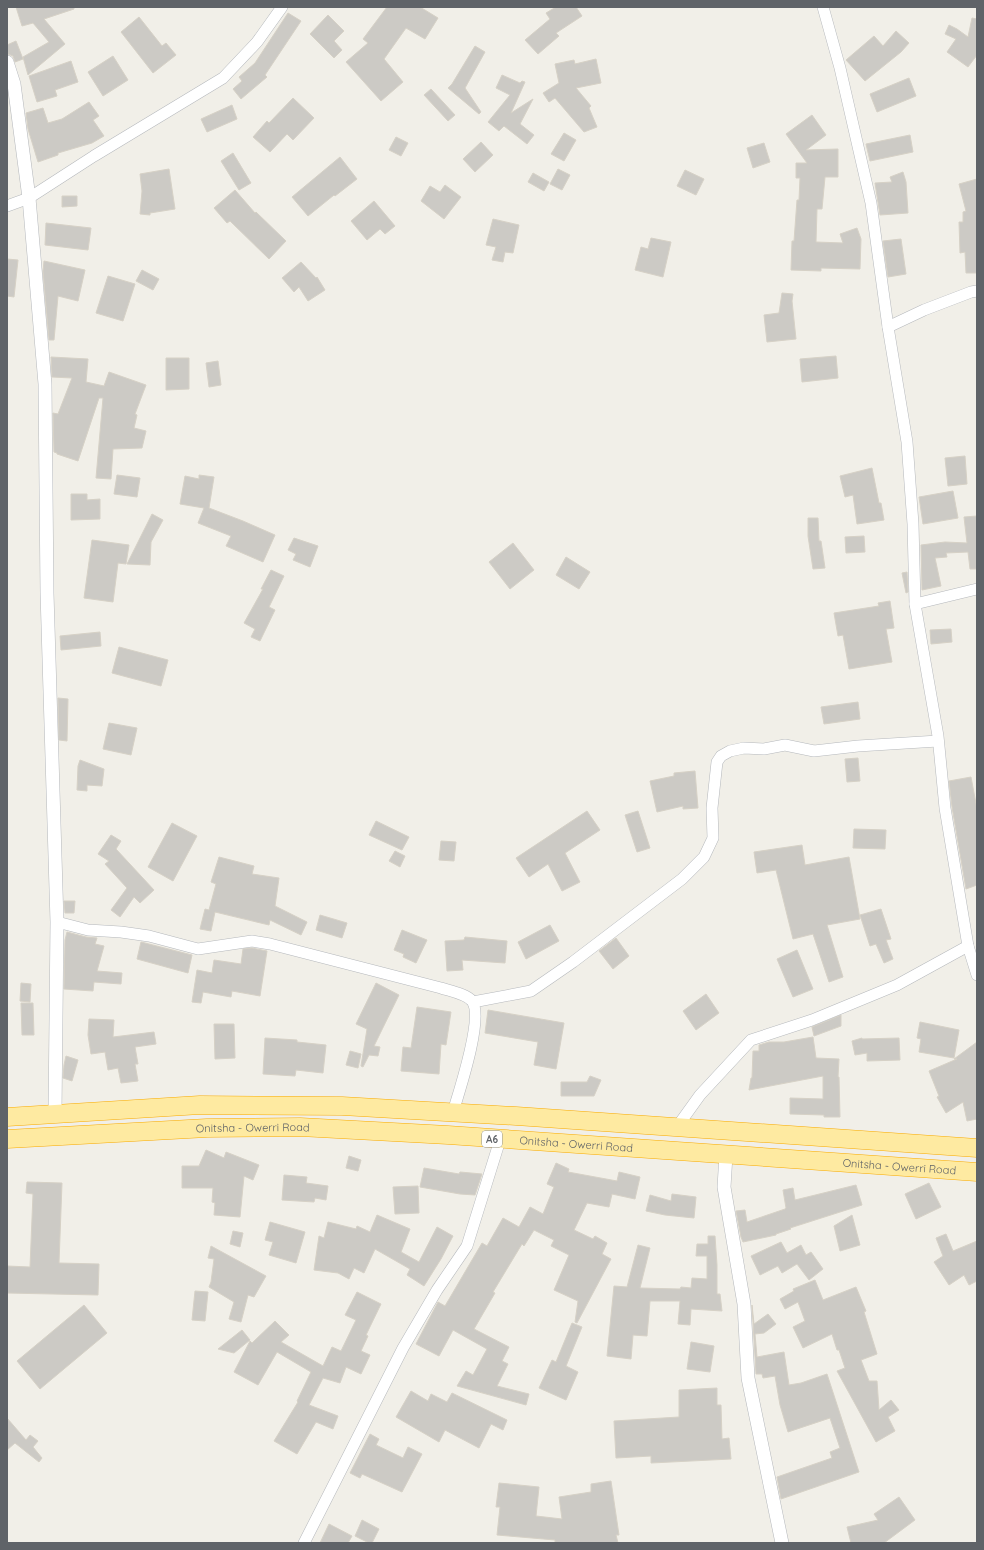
<svg xmlns="http://www.w3.org/2000/svg" width="984" height="1550" font-family="Quicksand,sans-serif">
<style>
.building{fill:#cccac5;stroke:#d6d1c6}
.lines{fill:none;stroke-linecap:round;stroke-linejoin:round}
.minor-casing{stroke:#b5b8bc;stroke-width:12}
.tertiary-casing{stroke:#b5b8bc;stroke-width:14}
.trunk-casing{stroke:#f9ab00;stroke-width:19}
.minor{stroke:#fff;stroke-width:11}
.tertiary{stroke:#fff;stroke-width:13}
.trunk{stroke:#feeaa1;stroke-width:18}
.labels{text-anchor:middle;stroke-width:3;stroke-linejoin:round;paint-order:stroke}
.shield{fill:#fff;stroke:#8f9295;stroke-width:1}
.shield-label{font-size:10px;font-weight:bold;fill:#5f6368}
.street-label{font-size:11px;fill:#5f6368;stroke:#fff}
</style>
<rect width="100%" height="100%" fill="#f1efe8"/>
<g class="building">
<polygon points="16,7 74,7 74,9 44,19 65,44 28,75 23,57 49,42 33,23 22,26"/>
<polygon points="387,7 420,7 438,18 425,39 406,28 384,59 403,82 381,101 346,62 368,43 363,39"/>
<polygon points="556,7 576,7 582,16 556,33 559,36 538,54 525,40 550,19 546,13"/>
<polygon points="288,13 301,21 265,75 267,77 241,99 233,89 242,81 239,77 255,63"/>
<polygon points="328,15 344,31 334,41 342,50 334,58 310,34"/>
<polygon points="139,17 162,46 166,43 176,55 153,73 121,32"/>
<polygon points="972,18 977,19 977,55 968,67 947,52 956,39 945,34 949,25 957,29 968,37"/>
<polygon points="896,31 909,43 901,52 865,81 846,60 874,36 883,46"/>
<polygon points="16,41 23,59 15,62 13,56 8,54 7,45"/>
<polygon points="475,46 485,52 465,88 481,112 479,114 448,88 452,84"/>
<polygon points="113,56 128,80 103,96 88,72"/>
<polygon points="596,59 601,83 576,88 591,106 589,108 597,127 584,132 555,98 549,102 543,93 559,83 555,64 574,60 575,64"/>
<polygon points="71,61 78,82 55,90 57,96 37,102 29,76"/>
<polygon points="502,75 520,83 522,81 525,82 511,113 533,99 520,124 534,135 527,144 504,126 499,131 488,122 510,95 496,88"/>
<polygon points="909,78 916,96 877,112 870,94"/>
<polygon points="431,89 455,115 448,121 424,95"/>
<polygon points="293,98 314,118 293,140 287,134 270,152 253,137 267,121 269,123"/>
<polygon points="89,102 99,116 93,120 104,136 92,143 58,153 58,155 38,162 28,129 26,113 43,108 48,123 62,119"/>
<polygon points="232,105 237,119 207,132 201,119"/>
<polygon points="812,115 826,135 806,150 838,149 838,177 825,177 822,209 817,209 816,242 843,243 840,234 857,228 861,239 860,269 821,268 821,271 791,270 792,241 794,241 797,200 799,200 800,178 796,178 796,163 807,163 786,134"/>
<polygon points="564,133 576,140 564,161 551,154"/>
<polygon points="910,135 913,152 870,161 866,144"/>
<polygon points="396,137 408,143 401,156 389,150"/>
<polygon points="481,142 493,155 475,172 463,159"/>
<polygon points="764,143 770,162 753,168 747,148"/>
<polygon points="233,153 251,183 239,190 221,161"/>
<polygon points="340,157 357,179 335,196 334,195 308,216 292,197"/>
<polygon points="169,169 175,209 150,213 150,215 140,214 142,191 140,174"/>
<polygon points="558,169 570,175 562,190 550,184"/>
<polygon points="685,170 704,179 696,195 677,186"/>
<polygon points="903,172 906,182 908,213 880,215 875,183 892,182 890,177"/>
<polygon points="533,173 549,182 544,191 528,182"/>
<polygon points="977,179 977,273 966,273 965,252 960,253 959,222 963,222 963,212 966,211 959,184"/>
<polygon points="445,185 461,197 444,219 421,201 430,186 440,192"/>
<polygon points="235,190 255,213 256,212 286,241 269,259 230,221 227,223 214,208"/>
<polygon points="62,196 77,196 77,206 62,207"/>
<polygon points="374,201 395,226 385,234 380,229 367,240 351,221"/>
<polygon points="493,219 519,225 513,253 505,252 503,262 492,260 496,247 486,245"/>
<polygon points="46,223 91,228 88,250 45,245"/>
<polygon points="651,238 671,242 663,277 635,270 641,247 648,249"/>
<polygon points="901,239 906,274 888,277 883,241"/>
<polygon points="7,259 18,260 14,297 7,296"/>
<polygon points="44,261 85,270 78,301 58,296 54,340 49,340 43,271"/>
<polygon points="301,262 316,278 317,277 325,290 308,301 299,287 294,292 282,278"/>
<polygon points="142,270 159,279 153,290 136,281"/>
<polygon points="108,276 135,284 123,321 96,313"/>
<polygon points="782,293 793,294 792,301 796,339 767,342 764,315 779,313"/>
<polygon points="836,356 838,378 802,382 800,359"/>
<polygon points="51,357 88,359 86,382 104,386 109,372 146,385 135,414 137,415 134,428 146,431 142,448 113,449 111,479 96,478 103,398 99,398 78,461 57,454 57,453 54,452 53,413 58,414 72,378 52,377"/>
<polygon points="166,358 189,358 189,389 166,390"/>
<polygon points="218,361 221,385 209,387 206,363"/>
<polygon points="965,456 967,484 948,486 945,458"/>
<polygon points="872,468 879,503 881,503 884,520 857,524 853,495 845,497 840,476"/>
<polygon points="117,475 140,478 137,497 114,494"/>
<polygon points="199,475 214,477 209,508 243,521 275,535 263,562 226,546 231,536 198,523 204,508 180,504 185,476 199,479"/>
<polygon points="953,491 958,518 923,524 919,497"/>
<polygon points="71,494 87,494 87,500 100,499 100,519 71,520"/>
<polygon points="152,514 163,520 151,542 150,565 127,564"/>
<polygon points="977,516 977,569 970,569 968,552 946,553 947,557 935,558 941,586 922,590 921,545 945,542 967,543 964,517"/>
<polygon points="808,518 818,518 819,541 821,541 825,568 813,569 808,536"/>
<polygon points="864,536 865,552 846,553 845,537"/>
<polygon points="294,538 318,546 310,567 293,560 296,554 288,550"/>
<polygon points="92,540 129,545 126,564 118,563 113,602 84,598"/>
<polygon points="513,543 534,570 510,589 489,562"/>
<polygon points="566,557 590,572 579,589 556,575"/>
<polygon points="271,570 284,576 269,607 275,610 260,641 251,637 255,629 244,623 263,589 261,589"/>
<polygon points="907,572 908,592 906,593 902,573"/>
<polygon points="890,601 894,628 886,629 892,662 849,669 843,635 838,636 834,613 879,606 878,603"/>
<polygon points="951,629 952,642 931,644 930,630"/>
<polygon points="100,632 101,646 61,650 60,636"/>
<polygon points="119,647 168,660 161,686 112,673"/>
<polygon points="58,698 68,699 67,741 59,740"/>
<polygon points="858,702 860,719 824,724 821,707"/>
<polygon points="109,723 137,728 131,755 103,749"/>
<polygon points="858,758 860,781 847,782 845,759"/>
<polygon points="80,760 104,769 102,786 87,785 87,791 77,790 78,766"/>
<polygon points="695,771 698,808 683,809 683,806 657,812 650,781 674,776 674,773"/>
<polygon points="971,777 977,809 977,885 966,889 952,807 949,781"/>
<polygon points="587,811 600,830 565,853 580,882 562,891 548,864 529,877 516,858"/>
<polygon points="638,811 650,848 637,852 625,815"/>
<polygon points="376,821 409,837 402,850 369,835"/>
<polygon points="172,823 197,836 173,881 148,867"/>
<polygon points="854,829 886,830 885,849 853,848"/>
<polygon points="111,835 121,841 116,849 154,890 140,903 134,897 120,917 111,910 127,888 105,864 109,861 98,854"/>
<polygon points="441,841 456,842 454,861 439,860"/>
<polygon points="802,845 805,865 849,857 860,919 827,925 843,977 829,982 813,934 793,939 776,870 757,873 754,852"/>
<polygon points="395,851 405,856 400,867 389,861"/>
<polygon points="219,857 254,866 252,874 279,878 275,906 307,922 301,935 270,920 269,925 215,912 211,931 200,929 205,909 209,910 216,884 211,882"/>
<polygon points="64,901 75,901 74,913 65,913"/>
<polygon points="881,909 891,939 886,940 893,959 884,963 876,944 870,946 860,915"/>
<polygon points="320,915 347,923 342,938 316,930"/>
<polygon points="550,925 559,941 526,959 518,942"/>
<polygon points="402,930 427,940 416,963 403,957 404,954 394,950"/>
<polygon points="67,932 86,937 97,938 95,944 104,946 97,971 122,973 121,984 94,982 93,991 64,989 65,940"/>
<polygon points="465,937 507,941 505,963 462,960 463,970 447,971 445,941 464,940"/>
<polygon points="616,938 629,956 613,969 599,951"/>
<polygon points="141,942 192,955 188,973 137,959"/>
<polygon points="252,948 267,951 260,996 232,991 231,997 203,992 201,1003 192,1002 197,970 212,973 214,960 241,964 243,949"/>
<polygon points="797,950 813,989 793,997 777,959"/>
<polygon points="21,983 31,984 30,1002 20,1001"/>
<polygon points="376,983 399,995 374,1046 380,1047 378,1056 369,1055 363,1067 361,1066 367,1029 356,1024"/>
<polygon points="706,994 719,1013 696,1030 683,1011"/>
<polygon points="21,1003 33,1003 34,1035 22,1035"/>
<polygon points="417,1007 451,1012 446,1045 441,1044 439,1074 401,1071 403,1047 411,1048"/>
<polygon points="488,1010 564,1023 556,1069 534,1065 538,1042 485,1033"/>
<polygon points="841,1015 841,1026 814,1036 812,1027"/>
<polygon points="89,1019 114,1020 113,1037 154,1032 156,1044 135,1047 138,1064 135,1064 138,1081 121,1083 118,1068 108,1070 105,1052 91,1054 88,1035"/>
<polygon points="920,1022 959,1030 954,1058 919,1052 921,1039 917,1038"/>
<polygon points="214,1024 234,1024 235,1058 215,1059"/>
<polygon points="813,1037 816,1058 839,1059 838,1077 839,1077 840,1117 824,1117 824,1115 790,1114 790,1098 823,1099 823,1076 749,1090 751,1078 752,1078 753,1051 759,1051 759,1045 769,1042 784,1042"/>
<polygon points="265,1038 297,1040 297,1042 326,1045 323,1073 296,1070 295,1076 263,1074"/>
<polygon points="862,1038 862,1039 899,1038 900,1060 867,1061 867,1053 855,1055 852,1041"/>
<polygon points="977,1042 977,1119 967,1121 963,1102 946,1113 937,1097 939,1096 929,1071 957,1059 954,1059"/>
<polygon points="350,1051 361,1054 358,1068 346,1065"/>
<polygon points="66,1056 78,1060 72,1081 63,1078 64,1065"/>
<polygon points="590,1076 601,1080 594,1096 561,1096 561,1082 587,1082"/>
<polygon points="206,1150 224,1158 226,1152 259,1165 253,1180 244,1176 240,1217 214,1215 215,1203 212,1202 213,1188 182,1188 182,1166 199,1166"/>
<polygon points="349,1156 361,1160 358,1171 346,1168"/>
<polygon points="556,1163 569,1169 568,1172 617,1181 619,1172 640,1177 635,1199 612,1194 609,1207 587,1203 574,1230 593,1239 595,1236 607,1243 602,1254 611,1259 577,1323 575,1322 578,1301 554,1290 569,1255 551,1246 554,1240 534,1230 524,1246 522,1244 493,1292 495,1293 474,1329 509,1347 502,1361 508,1364 497,1386 529,1394 526,1405 457,1386 466,1371 473,1375 487,1349 453,1330 439,1356 416,1344 438,1302 445,1306 482,1243 487,1246 503,1218 519,1227 530,1207 543,1214 554,1187 547,1184"/>
<polygon points="424,1168 459,1174 460,1172 482,1174 475,1195 460,1194 420,1187"/>
<polygon points="284,1175 307,1177 306,1183 328,1186 326,1200 315,1198 314,1202 282,1200"/>
<polygon points="27,1182 62,1183 59,1263 99,1264 98,1295 7,1293 7,1266 30,1267 33,1194 26,1193"/>
<polygon points="929,1183 941,1207 916,1219 905,1194"/>
<polygon points="856,1185 862,1205 790,1228 791,1229 776,1234 776,1235 743,1242 741,1237 736,1211 745,1210 747,1222 785,1209 786,1208 783,1190 793,1188 795,1200"/>
<polygon points="418,1186 419,1213 395,1214 393,1187"/>
<polygon points="672,1194 696,1197 694,1218 665,1215 646,1211 650,1195 671,1201"/>
<polygon points="377,1215 410,1229 401,1252 419,1262 437,1227 453,1236 441,1259 424,1286 407,1275 410,1269 375,1249 364,1273 354,1268 349,1279 338,1273 314,1270 319,1236 324,1238 328,1222 356,1229 357,1226 370,1232"/>
<polygon points="852,1215 860,1245 840,1251 834,1226"/>
<polygon points="270,1222 305,1232 296,1263 269,1255 273,1242 265,1240"/>
<polygon points="233,1231 243,1233 240,1247 230,1244"/>
<polygon points="946,1234 953,1251 977,1241 977,1281 969,1285 964,1275 949,1285 934,1262 943,1256 936,1238"/>
<polygon points="708,1236 715,1236 717,1265 717,1294 720,1294 722,1311 691,1309 690,1325 678,1324 680,1301 650,1301 647,1336 633,1335 631,1359 607,1356 614,1286 627,1287 638,1245 650,1248 640,1288 680,1289 681,1287 691,1288 692,1278 707,1279 707,1256 696,1256 697,1244 708,1244"/>
<polygon points="781,1242 787,1253 801,1245 806,1255 811,1252 823,1269 809,1280 797,1264 782,1273 778,1266 760,1275 751,1256"/>
<polygon points="211,1246 266,1276 254,1297 248,1295 241,1322 229,1319 234,1302 209,1287 211,1282 214,1259 208,1258"/>
<polygon points="815,1280 823,1300 856,1287 866,1311 864,1312 877,1354 861,1360 869,1381 877,1381 879,1410 891,1400 899,1410 888,1417 895,1431 876,1442 837,1371 845,1368 839,1350 837,1350 832,1334 803,1348 793,1327 805,1321 798,1302 785,1309 780,1299 794,1291 793,1289"/>
<polygon points="195,1291 208,1292 205,1321 192,1320"/>
<polygon points="357,1292 381,1304 366,1335 368,1336 361,1351 370,1355 361,1374 346,1367 340,1383 323,1378 309,1405 338,1416 333,1429 316,1422 297,1454 274,1441 298,1402 297,1401 311,1372 277,1352 258,1385 234,1372 250,1341 252,1343 275,1321 289,1335 281,1342 323,1366 332,1347 341,1351 356,1320 345,1315"/>
<polygon points="84,1305 107,1333 40,1389 17,1361"/>
<polygon points="752,1305 754,1324 768,1314 776,1324 764,1333 755,1334 757,1357 784,1352 789,1385 801,1383 827,1374 859,1472 781,1499 777,1477 832,1458 830,1452 840,1448 830,1418 788,1432 780,1405 775,1376 763,1378 762,1374 756,1374"/>
<polygon points="572,1323 582,1327 566,1366 578,1372 566,1400 539,1388 552,1360 556,1362"/>
<polygon points="242,1330 250,1340 234,1353 218,1349"/>
<polygon points="691,1342 714,1346 710,1372 687,1369"/>
<polygon points="717,1388 717,1405 721,1405 722,1439 729,1438 731,1459 651,1463 651,1456 616,1458 614,1421 679,1417 679,1390"/>
<polygon points="411,1391 428,1401 431,1394 447,1402 452,1393 507,1420 503,1430 491,1424 479,1448 445,1430 439,1442 396,1417"/>
<polygon points="7,1418 26,1440 30,1435 38,1441 33,1447 42,1458 39,1462 15,1443 7,1450"/>
<polygon points="370,1434 379,1439 376,1445 403,1458 408,1447 422,1454 402,1492 362,1474 360,1478 350,1473"/>
<polygon points="611,1481 619,1535 616,1535 618,1543 555,1543 555,1540 497,1535 500,1507 496,1507 499,1483 539,1487 536,1516 562,1519 559,1497 591,1492 591,1484"/>
<polygon points="899,1497 915,1520 884,1543 851,1543 847,1527 878,1520 874,1514"/>
<polygon points="362,1520 379,1529 372,1543 369,1543 355,1536"/>
<polygon points="329,1524 352,1536 348,1543 320,1543"/>
</g>
<g class="lines">
<defs>
<g id="minor">
<polyline points="823,7 840,68 871,203 888,327 907,442 913,524 915,604 938,736 945,808 968,946 977,975"/>
<polyline points="7,206 29,198 94,156 223,78 257,42 282,7"/>
<polyline points="888,327 924,310 971,292 977,291"/>
<polyline points="915,604 977,589"/>
<path d="M57,922l31,8 33,2 28,4 49,13 54,-8 18,3 171,44c9,3 25,6 31,13 12,16 -13,91 -19,111"/>
<polyline points="473,1002 531,991 573,962 682,879 704,857 713,838 712,808 717,762 721,756 730,751 744,748 764,749 785,745 814,751 858,746 938,741"/>
<polyline points="677,1127 700,1095 751,1040 812,1020 897,985 968,946"/>
<polyline points="304,1543 403,1348 437,1290 467,1246 500,1140"/>
</g>
<g id="tertiary">
<polyline points="7,62 14,84 29,198 45,384 47,593 57,922 55,1114"/>
<polyline points="726,1155 724,1187 744,1304 748,1378 782,1543"/>
</g>
<g id="trunk">
<polyline points="7,1117 200,1105 342,1106 516,1116 977,1148"/>
<path id="s1" d="M7,1139l200,-11 93,-1 148,8 529,37"/>
</g>
</defs>
<use href="#minor" class="minor-casing"/>
<use href="#tertiary" class="tertiary-casing"/>
<use href="#trunk" class="trunk-casing"/>
<use href="#minor" class="minor"/>
<use href="#tertiary" class="tertiary"/>
<use href="#trunk" class="trunk"/>
</g>
<g class="labels">
<rect class="shield" x="482" y="1131" width="20" height="16" rx="3"/>
<g class="shield-label">
<text x="492" y="1143">A6</text>
</g>
<g class="street-label">
<text dy="4" stroke="none"><textPath href="#s1" startOffset="246">Onitsha - Owerri Road</textPath></text>
<text dy="4" stroke="none"><textPath href="#s1" startOffset="570">Onitsha - Owerri Road</textPath></text>
<text dy="4" stroke="none"><textPath href="#s1" startOffset="894">Onitsha - Owerri Road</textPath></text>
</g>
</g>
<rect width="984" height="1550" fill="none" stroke="#5f6368" stroke-width="16"/>
</svg>
